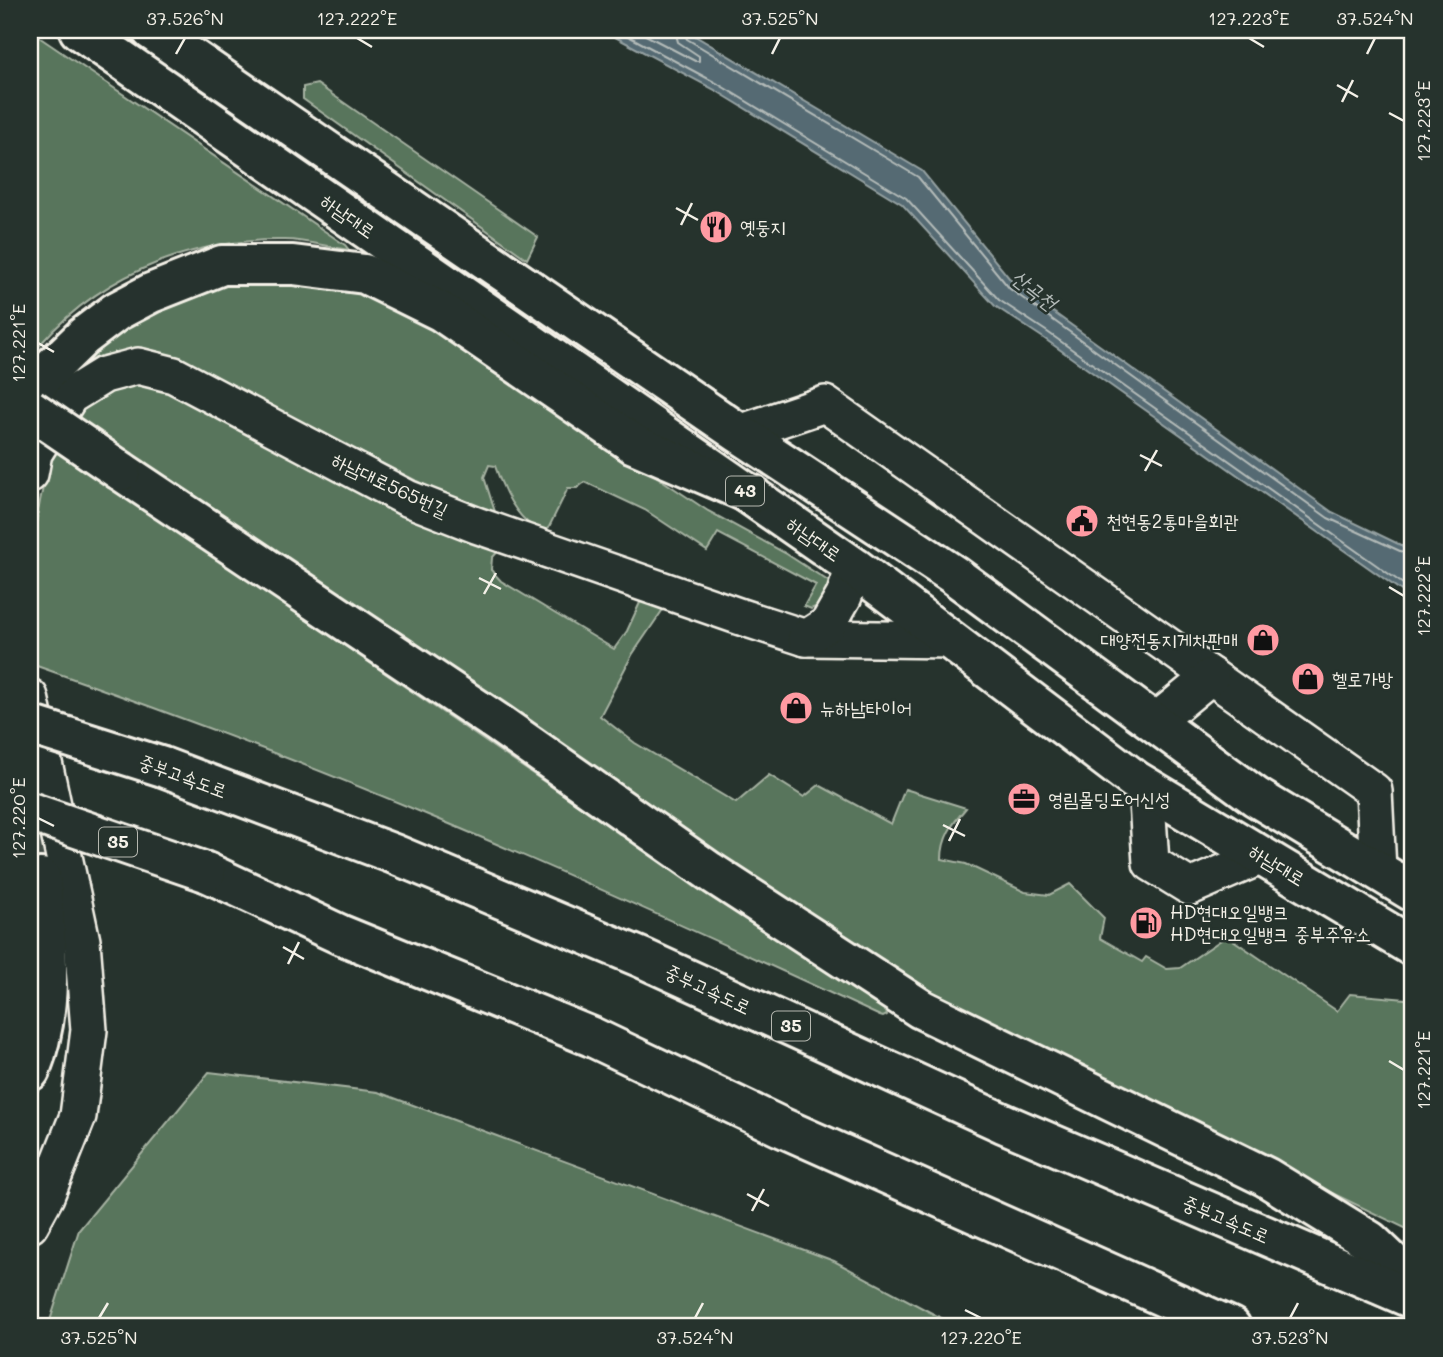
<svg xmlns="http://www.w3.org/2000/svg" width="1443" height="1357" font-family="Mali,'Poor Story',sans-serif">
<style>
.green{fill:#58745b;stroke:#a6b2a2;stroke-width:2}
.water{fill:#556b73;stroke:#95a1a2;stroke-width:2}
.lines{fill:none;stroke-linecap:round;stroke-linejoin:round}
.shore{stroke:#b4bbb9;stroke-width:2}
.highway-tunnel{stroke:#455049;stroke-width:38;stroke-dasharray:38 19;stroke-linecap:butt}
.minor-casing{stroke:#f4f1e8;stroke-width:40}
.major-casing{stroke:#f4f1e8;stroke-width:44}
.highway-casing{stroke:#f4f1e8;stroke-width:44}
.minor{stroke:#26332d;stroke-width:35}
.major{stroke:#26332d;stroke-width:38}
.highway{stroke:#26332d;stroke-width:38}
.highway-bridge-casing{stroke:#f4f1e8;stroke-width:44;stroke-linecap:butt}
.highway-bridge{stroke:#26332d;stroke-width:38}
.ticks{fill:none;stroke:#f4f1e8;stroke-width:2.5}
.labels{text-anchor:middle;stroke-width:5;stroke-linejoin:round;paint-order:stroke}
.shield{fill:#26332d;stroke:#b6b8b0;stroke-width:2}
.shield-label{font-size:18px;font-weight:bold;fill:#f4f1e8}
.street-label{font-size:19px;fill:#f4f1e8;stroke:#26332d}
.poi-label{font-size:19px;fill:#f4f1e8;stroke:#26332d;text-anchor:start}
.water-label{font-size:21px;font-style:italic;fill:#b4bbb9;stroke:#26332d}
.neatline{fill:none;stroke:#f4f1e8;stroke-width:2.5}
.ticks-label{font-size:18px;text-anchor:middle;fill:#f4f1e8}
</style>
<rect width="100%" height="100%" fill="#26332d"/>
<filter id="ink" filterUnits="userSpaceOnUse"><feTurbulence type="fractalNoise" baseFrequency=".0143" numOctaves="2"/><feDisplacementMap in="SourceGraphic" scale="14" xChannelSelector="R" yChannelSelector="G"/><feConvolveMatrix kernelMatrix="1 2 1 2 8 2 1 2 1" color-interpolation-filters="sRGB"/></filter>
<g filter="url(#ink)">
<g class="green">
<path d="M30,31l315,214 4,5c-22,-3 -42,-10 -64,-10 -98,-2 -195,39 -255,117z"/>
<polygon points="317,84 538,237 527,259 303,99 303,87"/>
<path d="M223,281l105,2 73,23 307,205 77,42 43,28 4,4 -10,19 -11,5 -7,-3 12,-21 -98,-52 -11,18 -62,-41 -60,-28 -8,6h-9l-19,39 -5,5c-26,-9 -41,-42 -49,-66l-6,-1 -5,12 12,38 -50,-19 -274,-140c-43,-8 -68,-4 -105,21l51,-49z"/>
<path d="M148,381l354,166 -10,11 -1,12 10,11 113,68 13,-18 16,-35 23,9 -34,50 -32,61 35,27 101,60 33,-28 35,22 15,-12 72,39 14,-35 61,19c-14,16 -24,30 -24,51l24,5 59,28 24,3 21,-11 34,34 -4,20 42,24 4,-5 21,12 13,-1 47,-32 110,75 13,-17 56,5 7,4v84l-8,17 8,26v102l-172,-83 -282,-142 -92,-54 -158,-105 -640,-437 8,-10z"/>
<path d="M55,448l711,485 119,74 2,8 -4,2 -3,-1c-145,-67 -292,-134 -440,-196 -133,-56 -269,-107 -406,-155 -9,-63 -2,-158 21,-217z"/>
<polygon points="209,1072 378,1092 834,1261 958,1327 48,1327 79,1230"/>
</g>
<polygon class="water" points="602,30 685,30 922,171 1014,284 1332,512 1413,551 1413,599 1042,337 995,306 902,204 715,90"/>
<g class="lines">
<g class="shore">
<polyline points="617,30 718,84 906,198 999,300 1046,331 1413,591"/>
<polyline points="636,30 695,61 699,61 699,56 678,42 675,30"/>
<polyline points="683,30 687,39 918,177 1010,289 1328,518 1413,557"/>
</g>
<polyline class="highway-tunnel" points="30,832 41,878"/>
<defs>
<g id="minor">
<polyline points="739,433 825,404 1374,791 1378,870"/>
<polyline points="30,474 34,453 70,396 104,375 138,366 174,375 407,498 476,525 741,617 806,638 951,640"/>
<polyline points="806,638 828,624 844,596 854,567"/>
<polyline points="30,697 82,941 89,1030 78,1116 46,1196 30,1225"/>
<polyline points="1155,722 1211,676"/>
<polyline points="1146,786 1151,863 1190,887 1262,856"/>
</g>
<g id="major">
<polyline points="79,30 854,567 1135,780 1413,947"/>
<polyline points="151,30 739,433 954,575 1256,797 1413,892"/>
</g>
<g id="highway">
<polyline points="30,397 44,375 84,336 117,311 151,293 222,265 293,265 365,274 442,312 634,444 751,494"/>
<polyline points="121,471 498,723 709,871 921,1009 1266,1177 1370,1241 1413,1282"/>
<polyline points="163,767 394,854 642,958 1003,1123 1413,1299"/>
<polyline points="206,872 339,934 592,1037 781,1127 1231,1327"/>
<path d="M30,1071c25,-63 17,-127 11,-193"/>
</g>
</defs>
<use href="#minor" class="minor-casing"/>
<use href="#major" class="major-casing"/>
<use href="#highway" class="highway-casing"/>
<use href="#minor" class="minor"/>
<use href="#major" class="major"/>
<use href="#highway" class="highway"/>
<defs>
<g id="highway-bridge">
<polyline points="30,409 121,471"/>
<polyline points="30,725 163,767"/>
<polyline points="30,812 206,872"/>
</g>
</defs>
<use href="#highway-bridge" class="highway-bridge-casing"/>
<use href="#highway-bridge" class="highway-bridge"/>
</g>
</g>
<path class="ticks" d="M357,38l15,9M1249,38l15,9M176,54l9,-16M772,54l8,-16M1367,54l8,-16M1337,85l21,12M1342,102l11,-22M1389,113l15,8M676,208l22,12M681,225l11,-22M38,343l16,9M1140,455l22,11M1145,471l12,-21M479,578l22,11M1389,587l15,9M484,594l12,-21M38,818l16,8M943,825l22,11M949,841l11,-22M283,947l21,12M288,964l11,-22M1389,1061l15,9M747,1194l22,12M752,1211l12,-22M965,1310l16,8M99,1318l9,-15M695,1318l8,-15M1290,1318l8,-15"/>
<defs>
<symbol id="restaurant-disc" viewBox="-11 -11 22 22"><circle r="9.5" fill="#ff9aa2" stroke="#26332d"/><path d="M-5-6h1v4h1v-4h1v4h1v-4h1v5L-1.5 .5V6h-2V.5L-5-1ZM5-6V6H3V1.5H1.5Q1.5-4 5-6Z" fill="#111"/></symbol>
<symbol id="civic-disc" viewBox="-11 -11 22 22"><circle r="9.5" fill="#ff9aa2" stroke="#26332d"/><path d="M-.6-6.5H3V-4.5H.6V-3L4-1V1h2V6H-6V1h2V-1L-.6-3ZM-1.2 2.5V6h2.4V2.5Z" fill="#111"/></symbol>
<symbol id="shop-disc" viewBox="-11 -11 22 22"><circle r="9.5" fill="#ff9aa2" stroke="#26332d"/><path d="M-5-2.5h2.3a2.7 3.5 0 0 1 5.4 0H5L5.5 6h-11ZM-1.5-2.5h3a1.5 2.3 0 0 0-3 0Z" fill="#111"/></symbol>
<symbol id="office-disc" viewBox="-11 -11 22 22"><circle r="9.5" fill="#ff9aa2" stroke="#26332d"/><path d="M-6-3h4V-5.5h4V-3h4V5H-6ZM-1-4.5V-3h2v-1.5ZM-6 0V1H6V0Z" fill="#111"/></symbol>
<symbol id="fuel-disc" viewBox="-11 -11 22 22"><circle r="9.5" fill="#ff9aa2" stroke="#26332d"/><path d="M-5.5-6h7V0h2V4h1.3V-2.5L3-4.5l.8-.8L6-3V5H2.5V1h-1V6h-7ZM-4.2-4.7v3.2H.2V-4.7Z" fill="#111"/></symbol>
</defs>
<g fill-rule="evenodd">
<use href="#restaurant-disc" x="697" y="208" width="38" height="38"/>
<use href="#civic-disc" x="1063" y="502" width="38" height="38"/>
<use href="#shop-disc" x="1244" y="621" width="38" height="38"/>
<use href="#shop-disc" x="1289" y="660" width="38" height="38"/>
<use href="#shop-disc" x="777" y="689" width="38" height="38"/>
<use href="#office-disc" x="1005" y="780" width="38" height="38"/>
<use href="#fuel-disc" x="1127" y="904" width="38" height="38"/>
</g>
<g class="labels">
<g class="shield">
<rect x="726" y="476.5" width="38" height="29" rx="5"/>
<rect x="99" y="827.5" width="38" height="29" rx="5"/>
<rect x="772" y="1011.5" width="38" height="29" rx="5"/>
</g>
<g class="shield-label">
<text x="745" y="497">43</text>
<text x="118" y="848">35</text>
<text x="791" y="1032">35</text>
</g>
<g class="street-label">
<text transform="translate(348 216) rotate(35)" y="7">하남대로</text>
<text transform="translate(390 485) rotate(25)" y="7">하남대로565번길</text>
<text transform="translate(814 539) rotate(35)" y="7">하남대로</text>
<text transform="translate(183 776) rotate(20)" y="7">중부고속도로</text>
<text transform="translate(1277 865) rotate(31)" y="7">하남대로</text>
<text transform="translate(708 989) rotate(25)" y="7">중부고속도로</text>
<text transform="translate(1226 1219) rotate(23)" y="7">중부고속도로</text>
</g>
<g class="poi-label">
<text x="740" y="234">옛둥지</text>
<text x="1106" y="528">천현동2통마을회관</text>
<text x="1238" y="647" text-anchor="end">대양전동지게차판매</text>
<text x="1332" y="686">헬로가방</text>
<text x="820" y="715">뉴하남타이어</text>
<text x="1048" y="806">영림몰딩도어신성</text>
<text x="1170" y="919">HD현대오일뱅크<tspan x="1170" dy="22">HD현대오일뱅크 중부주유소</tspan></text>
</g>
<g class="water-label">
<text transform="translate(1034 290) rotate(38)" y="7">산곡천</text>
</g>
</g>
<rect width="1443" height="1357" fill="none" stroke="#26332d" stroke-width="77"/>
<rect x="38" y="38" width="1366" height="1280" class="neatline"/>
<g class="ticks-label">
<text x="185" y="25">37.526°N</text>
<text x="357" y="25">127.222°E</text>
<text x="780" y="25">37.525°N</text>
<text x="1249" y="25">127.223°E</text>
<text x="1375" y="25">37.524°N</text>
<text transform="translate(1424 121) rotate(-90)" y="6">127.223°E</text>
<text transform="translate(19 343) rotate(-90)" y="6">127.221°E</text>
<text transform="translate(1424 596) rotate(-90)" y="6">127.222°E</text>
<text transform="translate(19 818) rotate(-90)" y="6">127.220°E</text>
<text transform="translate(1424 1070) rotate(-90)" y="6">127.221°E</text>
<text x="99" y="1344">37.525°N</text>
<text x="695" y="1344">37.524°N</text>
<text x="981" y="1344">127.220°E</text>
<text x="1290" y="1344">37.523°N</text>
</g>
</svg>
